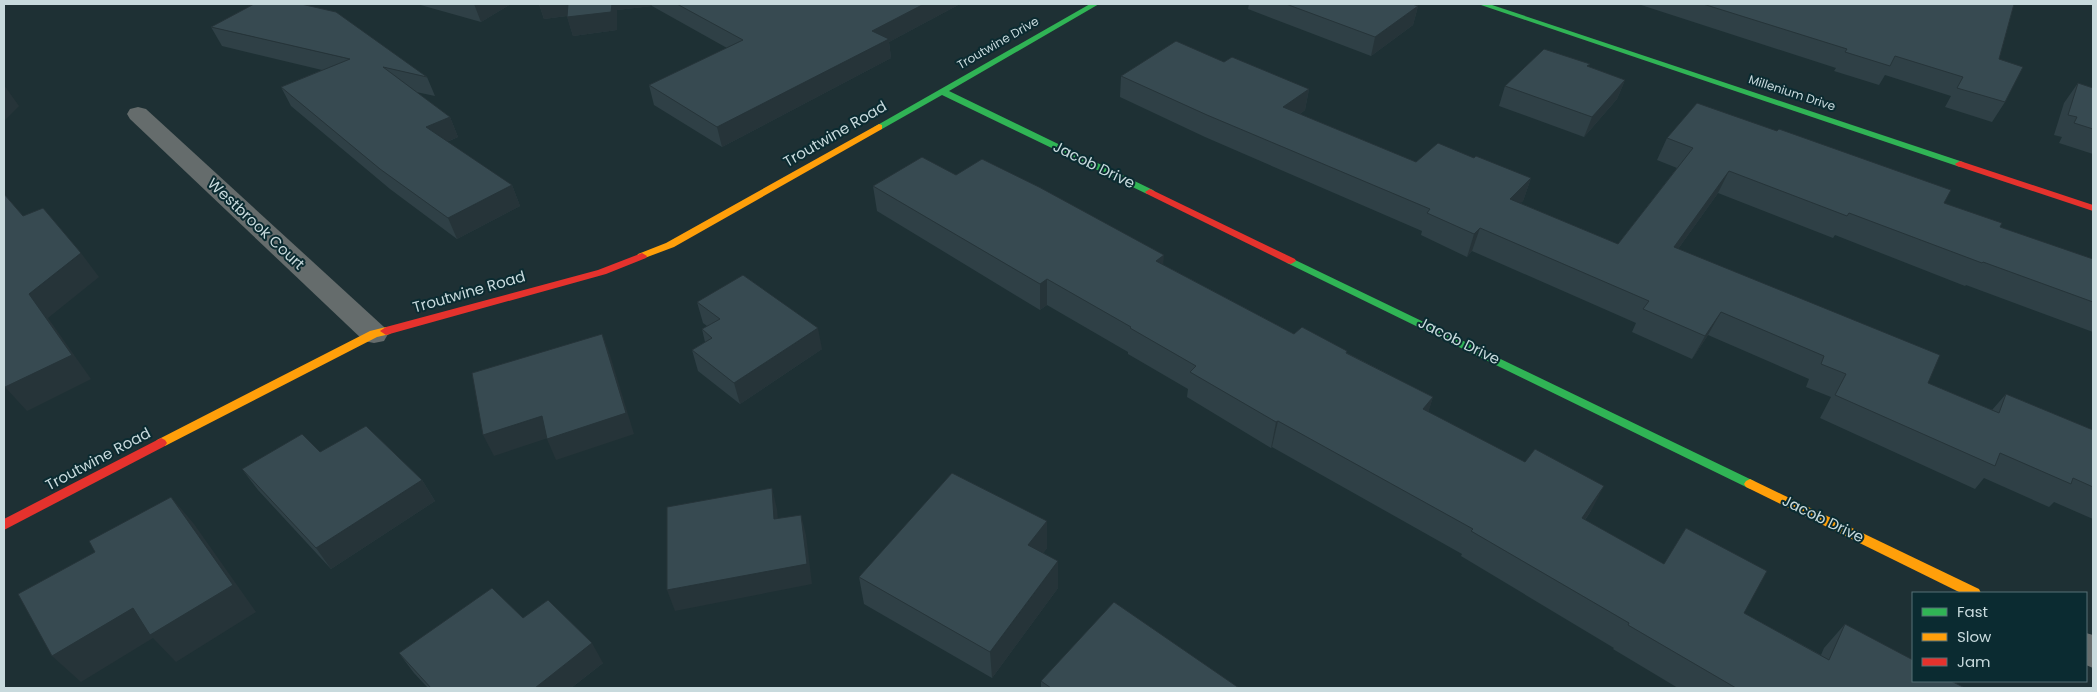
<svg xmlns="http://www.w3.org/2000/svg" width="2097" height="692" font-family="Poppins,sans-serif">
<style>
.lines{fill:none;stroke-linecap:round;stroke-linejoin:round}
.street{fill:#656c6c;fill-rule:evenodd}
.fast{fill:#30b455;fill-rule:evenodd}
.slow{fill:#ff9f0a;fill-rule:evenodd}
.jam{fill:#e5322d;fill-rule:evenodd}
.wall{fill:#2f4046}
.shaded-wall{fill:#263439}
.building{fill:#374a51;stroke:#263439}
.labels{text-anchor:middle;stroke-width:4;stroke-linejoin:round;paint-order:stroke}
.far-street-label{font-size:12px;fill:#c8dadd;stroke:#0b2b31}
.street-label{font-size:15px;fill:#c8dadd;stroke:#0b2b31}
</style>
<rect width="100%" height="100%" fill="#1e3034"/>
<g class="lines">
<g class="street">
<polygon points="138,107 146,109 384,327 388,334 384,341 374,343 364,341 130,119 127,114 130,109"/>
<polygon points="2086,633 2093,635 2093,668 2086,665"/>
</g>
<g class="fast">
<polygon points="1090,4 1099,4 949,91 1153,190 1155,192 1153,194 1147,194 942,95 882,129 876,129 874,127"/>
<polygon points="1478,4 1489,4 1963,162 1965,164 1960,167 1957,166"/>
<polygon points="1291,258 1754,481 1756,484 1754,487 1750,489 1746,487 1287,263 1286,261"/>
</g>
<g class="slow">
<polygon points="879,124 882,125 882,129 674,247 642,259 637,256 638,254 666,243"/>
<polygon points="386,327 392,331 390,334 377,337 165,446 157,446 155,443 157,440 370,331"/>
<polygon points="1750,479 1979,589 1981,593 1961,593 1746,487 1744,484 1746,481"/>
</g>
<g class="jam">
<polygon points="1960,161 2093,205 2093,211 1957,166 1955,164"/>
<polygon points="1150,189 1295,259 1296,261 1291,264 1287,263 1147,194 1145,192"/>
<polygon points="642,253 647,256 646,258 606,274 386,335 380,331 386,327 598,270"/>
<polygon points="161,438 165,440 167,443 165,446 4,530 4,519"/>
</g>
</g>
<g class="wall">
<polygon points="417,4 511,4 481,22"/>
<polygon points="539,4 960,4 889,42 891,58 722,147 654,105 649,85 727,48 652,6 617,10 617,30 573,36 567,16 544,19"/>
<polygon points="1249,4 1412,4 1418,6 1413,25 1371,56 1248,9"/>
<polygon points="1638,4 2014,4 1999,59 2005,102 1992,122 1945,107 1951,96 1885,75 1879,85 1834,71 1836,68"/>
<polygon points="211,27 427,77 435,96 416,92 450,117 458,137 447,142 512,185 520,206 457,239 390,189 291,106 281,87 322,70 222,46"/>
<polygon points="1224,62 1309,89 1305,110 1300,114 1416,162 1474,158 1531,178 1523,201 1520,203 1618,244 1677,168 1657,160 1667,138 1944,203 2000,227 2091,259 2093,256 2093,332 1966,285 1965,286 1835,235 1833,238 1718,193 1678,249 1928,383 1992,410 2006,394 2093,430 2093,519 2054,502 2049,507 1984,478 1975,489 1820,418 1831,397 1806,387 1809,379 1708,335 1692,359 1632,332 1636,323 1472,251 1467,257 1421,235 1422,231 1205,137 1120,97 1121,76"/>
<polygon points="1589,67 1625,80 1617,99 1584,137 1499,106 1505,86"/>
<polygon points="2078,83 2093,88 2093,154 2059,143 2062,137 2054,135 2064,103"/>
<polygon points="956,175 1164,265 1294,334 1347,351 1347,353 1433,397 1428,412 1591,511 1585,520 1664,564 1686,528 1744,613 1821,655 1824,648 1845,624 1965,688 1678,688 1613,649 1614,648 1461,556 1462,554 1272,447 1271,448 1187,397 1188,389 1128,354 1128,352 1047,305 1040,310 877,211 873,186"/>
<polygon points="697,302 822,349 740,404 698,371 692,350 705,342 702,329 707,326 703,323"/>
<polygon points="320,452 422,480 435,501 331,569 258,490 242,469"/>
<polygon points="1047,521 1047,548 1043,553 1058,588 992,678 864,604 859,577"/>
<polygon points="523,618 603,663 571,688 428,688 414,673 399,653"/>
<polygon points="1041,681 1239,688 1041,688"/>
</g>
<g class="shaded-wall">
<polygon points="474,4 511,4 481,22"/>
<polygon points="539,4 571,4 574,15 544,19"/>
<polygon points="612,4 651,4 652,6 617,10 617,30 573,36 567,17"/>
<polygon points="924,4 960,4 889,42 891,58 722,147 717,127 872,31"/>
<polygon points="1418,6 1413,25 1371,56 1375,37"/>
<polygon points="1625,80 1617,99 1584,137 1592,117"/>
<polygon points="4,85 19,106 4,121"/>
<polygon points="1309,89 1305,110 1280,129 1283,107"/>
<polygon points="450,117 458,137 434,147 426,127"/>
<polygon points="1729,171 1718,193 1663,270 1674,247"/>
<polygon points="1531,178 1523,201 1502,221 1510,199"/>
<polygon points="512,185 520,206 457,239 448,218"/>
<polygon points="1480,228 1472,251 1467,257 1474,234"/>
<polygon points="81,253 99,277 48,318 91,379 27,411 5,387 29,294"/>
<polygon points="1164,255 1162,280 1156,261"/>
<polygon points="1047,279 1047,305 1040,310 1040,284"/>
<polygon points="1721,312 1708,335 1692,359 1705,336"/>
<polygon points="818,328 822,349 740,404 734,383"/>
<polygon points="602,334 610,355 634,434 556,460 547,439"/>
<polygon points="1433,397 1425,423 1423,409"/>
<polygon points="542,416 551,437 494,456 483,435"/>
<polygon points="1278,421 1272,447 1271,448 1276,422"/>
<polygon points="422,480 435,501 331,569 316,548"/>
<polygon points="1604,486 1591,511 1568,543 1582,518"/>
<polygon points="772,488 777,509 780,540 774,519"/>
<polygon points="171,497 194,524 256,612 176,662 153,638 81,682 52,656"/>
<polygon points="801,515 806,535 812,584 675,611 667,590"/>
<polygon points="1047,521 1047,548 1029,573 1028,545"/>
<polygon points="1058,561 1058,588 992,678 990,652"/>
<polygon points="592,643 603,663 571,688 535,688"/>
</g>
<g class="building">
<polygon points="254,4 301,4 336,12 427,77 383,67 450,117 426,127 512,185 448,218 380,169 281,87 350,59 211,27"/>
<polygon points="568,4 612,4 611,12 567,17"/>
<polygon points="677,4 924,4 872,31 889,39 717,127 649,85 743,40"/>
<polygon points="1286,4 1412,4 1418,6 1375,37"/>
<polygon points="1703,4 2014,4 1999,59 2023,67 2005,102 1957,88 1963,77 1895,56 1890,66 1845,52 1847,49"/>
<polygon points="1176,41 1224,62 1232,57 1309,89 1283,107 1416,162 1438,143 1474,158 1476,156 1531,178 1510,199 1618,244 1693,148 1667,138 1697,103 1777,131 1779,129 1951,190 1944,203 2002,223 2000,227 2093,259 2093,302 1983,262 1982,263 1849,213 1847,216 1729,171 1674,247 1940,355 1928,383 1999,413 2006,394 2093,430 2093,487 2073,478 2071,484 2000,453 1995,466 1835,395 1846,374 1821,364 1824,356 1721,312 1705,336 1643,309 1649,301 1480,228 1474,234 1427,213 1430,209 1207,115 1121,76"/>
<polygon points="1544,49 1590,64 1587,66 1625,80 1592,117 1505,86"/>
<polygon points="2078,83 2093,88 2093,129 2074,123 2077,117 2068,115"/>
<polygon points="922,157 956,175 982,159 1039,187 1164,255 1156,261 1294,334 1302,327 1347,351 1346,353 1433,397 1423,409 1525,462 1535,449 1604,486 1582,518 1664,564 1686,528 1767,571 1744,613 1829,660 1845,624 1913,660 1913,681 1951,681 1965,688 1736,688 1628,625 1629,623 1471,531 1473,529 1278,421 1276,422 1190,372 1196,366 1130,328 1131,327 1047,279 1040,284 873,186"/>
<polygon points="4,194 23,216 43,208 81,253 29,294 72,355 5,387 4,385"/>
<polygon points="743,275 818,328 734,383 692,350 712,338 702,329 720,319 697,302"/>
<polygon points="602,334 626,413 547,439 542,416 483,435 472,373"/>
<polygon points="366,426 422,480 316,548 242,469 302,434 320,452"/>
<polygon points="952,473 1047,521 1028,545 1058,561 990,652 859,577"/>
<polygon points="772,488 774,519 801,515 807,564 667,590 667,507"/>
<polygon points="171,497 233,585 150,635 133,608 52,656 18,594 95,552 89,541"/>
<polygon points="492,588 523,618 548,600 592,643 535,688 431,688 399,653"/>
<polygon points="1114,602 1239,688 1051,688 1041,681"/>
</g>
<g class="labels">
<g class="far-street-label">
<text transform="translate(998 43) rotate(-30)" y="4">Troutwine Drive</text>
<text transform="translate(1792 93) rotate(18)" y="4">Millenium Drive</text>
</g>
<g class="street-label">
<text transform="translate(835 134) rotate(-30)" y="5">Troutwine Road</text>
<text transform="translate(1094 165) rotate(26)" y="5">Jacob Drive</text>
<text transform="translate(256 224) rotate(43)" y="5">Westbrook Court</text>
<text transform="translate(469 292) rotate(-16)" y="5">Troutwine Road</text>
<text transform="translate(1459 341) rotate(26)" y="5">Jacob Drive</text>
<text transform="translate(98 459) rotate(-28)" y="5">Troutwine Road</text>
<text transform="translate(1823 519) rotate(26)" y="5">Jacob Drive</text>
</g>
</g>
<rect width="2097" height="692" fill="none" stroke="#c8dadd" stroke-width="10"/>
<rect x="1912" y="592" width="175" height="90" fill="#0b2b31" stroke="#577176"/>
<rect x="1922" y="608" width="25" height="8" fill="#30b455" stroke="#577176"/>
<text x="1957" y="617" font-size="15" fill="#c8dadd">Fast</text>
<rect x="1922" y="633" width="25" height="8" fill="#ff9f0a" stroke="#577176"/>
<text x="1957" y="642" font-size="15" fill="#c8dadd">Slow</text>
<rect x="1922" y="658" width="25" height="8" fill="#e5322d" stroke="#577176"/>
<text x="1957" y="667" font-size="15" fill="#c8dadd">Jam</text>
</svg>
